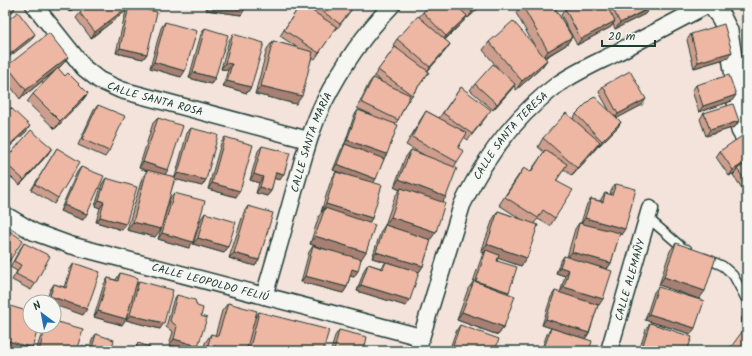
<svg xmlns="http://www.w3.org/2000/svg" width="752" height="356" font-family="Kalam,sans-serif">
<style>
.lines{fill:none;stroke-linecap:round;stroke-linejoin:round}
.service-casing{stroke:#1f3d34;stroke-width:11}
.minor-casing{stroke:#1f3d34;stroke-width:19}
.tertiary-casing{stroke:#1f3d34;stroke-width:22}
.service{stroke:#f6f6f2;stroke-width:8}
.minor{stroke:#f6f6f2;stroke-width:16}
.tertiary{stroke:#f6f6f2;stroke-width:19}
.wall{fill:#cd9d8d;stroke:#1f3d34}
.shaded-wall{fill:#a78073;stroke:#1f3d34}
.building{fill:#eeb7a4;stroke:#1f3d34}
.labels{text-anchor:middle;stroke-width:3;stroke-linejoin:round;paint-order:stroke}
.street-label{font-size:11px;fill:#1f3d34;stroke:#f6f6f2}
</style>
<rect width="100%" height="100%" fill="#f4e3db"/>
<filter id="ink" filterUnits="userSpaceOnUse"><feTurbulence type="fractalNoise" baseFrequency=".025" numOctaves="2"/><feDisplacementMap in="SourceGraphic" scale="8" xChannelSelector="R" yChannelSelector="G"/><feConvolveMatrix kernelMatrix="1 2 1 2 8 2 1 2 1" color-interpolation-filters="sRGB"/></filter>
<g filter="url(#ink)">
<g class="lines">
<defs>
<g id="service">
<polyline points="648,218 683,248 687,249"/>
<polyline points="705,258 723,266 733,275 747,301"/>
<polyline points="746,321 747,319"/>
</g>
<g id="minor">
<path id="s1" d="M34,5l50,63 15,12 22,10 187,50"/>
<path id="s2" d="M5,215l29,17 36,13 351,92"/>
<path id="s3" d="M264,296c11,-36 21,-72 31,-108 8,-28 15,-57 28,-84 18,-36 41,-70 69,-99"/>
<path id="s4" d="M417,351l45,-146c23,-48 52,-88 95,-120 18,-13 39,-22 59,-32 30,-16 60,-32 91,-48"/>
<path id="s5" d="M609,351l41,-142"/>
</g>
<polyline id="tertiary" points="712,5 721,17 728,31 736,83 738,116 741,130 747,140"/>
</defs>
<use href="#service" class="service-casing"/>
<use href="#minor" class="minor-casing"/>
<use href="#tertiary" class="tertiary-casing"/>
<use href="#service" class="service"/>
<use href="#minor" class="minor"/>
<use href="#tertiary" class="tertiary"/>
</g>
<g class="wall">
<polygon points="63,5 78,5 69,12"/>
<polygon points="207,5 246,5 241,15 206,10"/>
<polygon points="300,5 305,6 307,5 355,5 336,30 335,29 315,59 312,57 296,104 255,94 267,49 273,41 298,48 280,36"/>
<polygon points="430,5 482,5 468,18 467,17 463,22 445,40 450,44 446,50 427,71 429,72 408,101 407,101 398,120 395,124 384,159 373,183 372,218 369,223 361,259 354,277 350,276 347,287 343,293 301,282 309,252 313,246 327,250 310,244 319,216 322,212 321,212 331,180 336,172 343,174 333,170 341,150 344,146 354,116 358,110 372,115 357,108 369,83 373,78 382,82 374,76 395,47 399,50 393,45 397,39 419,17 423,12"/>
<polygon points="521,5 553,5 572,37 566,45 545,58 547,60 541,68 516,90 514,86 493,110 470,90 475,84 498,68 483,50 489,42 534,45 516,13"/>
<polygon points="611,5 657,5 649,9 645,14 615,29 613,24 611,27 577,45 561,15 565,9 608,9"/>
<polygon points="130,6 147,54 143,59 116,53 126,11 91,38 76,18 80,13"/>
<polygon points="165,22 181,77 150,68 161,28"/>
<polygon points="205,28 215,78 211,84 189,78 201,34"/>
<polygon points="233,34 251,87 247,93 223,86 228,70 221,69 229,40"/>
<polygon points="691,34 728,58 694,68 687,40"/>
<polygon points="68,57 62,65 58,69 65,76 88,93 82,101 55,129 27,102 33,94 54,72 20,99 5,79 5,68 7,66"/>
<polygon points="696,85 732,101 699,112 692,91"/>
<polygon points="603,86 642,105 617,118 621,122 617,128 598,147 598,146 594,151 572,176 564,169 556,181 555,218 550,226 538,219 534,223 527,258 521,266 498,258 497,261 508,293 504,327 498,335 457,320 468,289 473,282 482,256 484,253 481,252 493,219 498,211 521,219 499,205 518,176 524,168 530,172 544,152 538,147 543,138 573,119 576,114 609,110 599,92"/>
<polygon points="461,87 487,116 468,140 464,137 458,148 457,162 454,167 431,239 423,266 419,272 372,258 381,231 385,225 397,229 385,225 395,196 400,190 394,187 405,158 411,150 424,155 406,145 421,119 426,111 439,118"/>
<polygon points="98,105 109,151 105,157 78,145 94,110"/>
<polygon points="704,113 739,121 735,127 706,136 700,119"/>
<polygon points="158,118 165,175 175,177 187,133 191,128 202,186 175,179 155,237 127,230 142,178 147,171 139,168 153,123"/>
<polygon points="225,137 236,197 208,189 221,143"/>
<polygon points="747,137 747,193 746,194 733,175 736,172 729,176 716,157 720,151"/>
<polygon points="262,146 280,180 274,178 271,191 267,196 256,193 259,183 250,180 258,151"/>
<polygon points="57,148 58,198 54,204 31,190"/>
<polygon points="48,154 20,185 5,172 5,160"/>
<polygon points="81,167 83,220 60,211 77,172"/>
<polygon points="106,178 122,230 96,222 100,208 95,206 102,184"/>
<polygon points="616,184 621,235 619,234 611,263 607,269 599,305 598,305 589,333 585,339 589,351 541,351 547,334 551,328 542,325 551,297 555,291 560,293 565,276 556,273 560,262 564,256 567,257 575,229 579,223 581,223 587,204 591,199 601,201 601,199 605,193 610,195 611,190"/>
<polygon points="174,193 189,248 158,239 170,198"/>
<polygon points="248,206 259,260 255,266 229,258 244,212"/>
<polygon points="205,213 228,247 224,253 193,244 201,219"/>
<polygon points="5,228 10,260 6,266 5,265"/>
<polygon points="24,243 35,284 31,290 12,280 17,271 10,267 20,249"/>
<polygon points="676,243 699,299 659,285 670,251"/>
<polygon points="386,262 406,306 357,291 364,270 368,264 381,268"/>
<polygon points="74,263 83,315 54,302 46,302 50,290 54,284 64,287 70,269"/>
<polygon points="120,273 122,325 94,317 104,284 108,278 116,280"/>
<polygon points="139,281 160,329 126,320 135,287"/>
<polygon points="658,287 691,334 645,320 654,292"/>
<polygon points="177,295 201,316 198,346 195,351 191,351 169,345 173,332 166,327 173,301"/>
<polygon points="228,303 255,318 259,312 323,351 203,351 205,343 211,334 215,336 222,311"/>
<polygon points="10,306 32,348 30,351 17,351 5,347 5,316 6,312"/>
<polygon points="650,323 687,351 639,351 646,329"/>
<polygon points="460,325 495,351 449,351 456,331"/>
<polygon points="44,326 54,326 76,351 36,351"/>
<polygon points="339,330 364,351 331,351 335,336"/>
<polygon points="96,334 111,351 78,351 82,346 90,348 92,340"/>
<polygon points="138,343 149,351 133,351 134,349"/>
</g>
<g class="shaded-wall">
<polygon points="74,5 78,5 69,12 73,6"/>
<polygon points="210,5 213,5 245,9 241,15 206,10"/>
<polygon points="480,5 482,5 468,18 472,12"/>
<polygon points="650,5 657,5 649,9 645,14 615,29 620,23 647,10"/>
<polygon points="129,6 126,11 91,38 95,32"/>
<polygon points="15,8 11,14 5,19 5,16"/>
<polygon points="467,16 463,22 442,42 446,36"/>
<polygon points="615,21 611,27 577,45 581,39"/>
<polygon points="35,34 31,40 5,60 5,58"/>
<polygon points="572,37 566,45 542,59 548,51"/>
<polygon points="450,44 446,50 426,73 430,67"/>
<polygon points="120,48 147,54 143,59 116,53"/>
<polygon points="732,52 728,58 694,68 698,62"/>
<polygon points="68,57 62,65 20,99 26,90"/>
<polygon points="547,60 541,68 516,90 522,81"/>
<polygon points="154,62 185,71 181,77 150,68"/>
<polygon points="225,63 232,64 228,70 221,69"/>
<polygon points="193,72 215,78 211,84 189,78"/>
<polygon points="227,81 251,87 247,93 223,86"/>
<polygon points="515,84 511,90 493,110 497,104"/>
<polygon points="261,86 302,96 296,104 255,94"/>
<polygon points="88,93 82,101 55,129 60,121"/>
<polygon points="736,95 732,101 699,112 703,106"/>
<polygon points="646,99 642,105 614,120 618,114"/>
<polygon points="739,121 735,127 706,136 710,130"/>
<polygon points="621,122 617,128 598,147 602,141"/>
<polygon points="30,126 26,132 5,151 5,149"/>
<polygon points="347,140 387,154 383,160 345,144 343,146"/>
<polygon points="600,142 594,151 572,176 577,168"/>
<polygon points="52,148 48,154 20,185 24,180"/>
<polygon points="747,161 747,164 737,169 736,172 729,176 733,170"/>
<polygon points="143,162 168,170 164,176 139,168"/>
<polygon points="337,164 376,179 372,185 333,170"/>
<polygon points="276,172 284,174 280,180 272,178"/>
<polygon points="178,173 206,180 202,186 174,179"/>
<polygon points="254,174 263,177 259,183 250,180"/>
<polygon points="399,179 446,197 440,206 401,188 400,190 394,187"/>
<polygon points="212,183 240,191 236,197 208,189"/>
<polygon points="260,187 271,191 267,196 256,193"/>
<polygon points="99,200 104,202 100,208 95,206"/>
<polygon points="326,204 372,218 367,226 325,208 322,212 321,212"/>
<polygon points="64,205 87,214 83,220 60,211"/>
<polygon points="100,217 126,224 122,230 96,222"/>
<polygon points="391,217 436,232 430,240 385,225"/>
<polygon points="585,218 625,229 621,235 581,224"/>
<polygon points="133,222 161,229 155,237 127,230"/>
<polygon points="162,233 193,242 189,248 158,239"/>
<polygon points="315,236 366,252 360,261 310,244"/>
<polygon points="198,238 228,247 224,253 193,244"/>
<polygon points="487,244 527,258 521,266 485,254 486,250 484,253 481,252"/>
<polygon points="376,252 423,266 419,272 372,258"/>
<polygon points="572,252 611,263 607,269 567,258"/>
<polygon points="234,253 259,260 255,266 229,258"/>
<polygon points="560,267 569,270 565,276 556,273"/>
<polygon points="352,269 358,271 354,277 347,275"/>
<polygon points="305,276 347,287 343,293 301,282"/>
<polygon points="664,277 705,291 699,299 659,285"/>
<polygon points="476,281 509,292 505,298 471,287"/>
<polygon points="361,285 410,300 406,306 357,291"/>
<polygon points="564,287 603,299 599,305 559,293"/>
<polygon points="50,296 87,309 83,315 54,305 54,302 46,302"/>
<polygon points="98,311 126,319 122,325 94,317"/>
<polygon points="462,312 504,327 498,335 457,320"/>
<polygon points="649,314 695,328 691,334 645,320"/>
<polygon points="130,315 164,323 160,329 126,320"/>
<polygon points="546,319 589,333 585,339 542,325"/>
<polygon points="174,339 198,346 195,351 191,351 169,345"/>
<polygon points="5,340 32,348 30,351 17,351 5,347"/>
<polygon points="208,345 232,351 204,351"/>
</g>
<g class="building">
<polygon points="5,5 12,5 15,8 5,16"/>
<polygon points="89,5 130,5 95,32 80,13"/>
<polygon points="213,5 246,5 245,9"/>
<polygon points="300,5 303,5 337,27 319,53 284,30"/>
<polygon points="314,5 355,5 340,24"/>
<polygon points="430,5 456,5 467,16 446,36 423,12"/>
<polygon points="465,5 480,5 472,12"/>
<polygon points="522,5 553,5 572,37 548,51"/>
<polygon points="572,5 606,5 615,21 581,39 565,9"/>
<polygon points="611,5 648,5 649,8 620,23"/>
<polygon points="129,6 157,12 147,54 120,48"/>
<polygon points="18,12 35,34 5,58 5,22"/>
<polygon points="418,16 450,44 430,67 397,39"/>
<polygon points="513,21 547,60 522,81 489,42"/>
<polygon points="165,22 197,31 185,71 154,62"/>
<polygon points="724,24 732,52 698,62 691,34"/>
<polygon points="205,28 228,35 215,78 193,72"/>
<polygon points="49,33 68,57 26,90 7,66"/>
<polygon points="233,34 264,43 251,87 227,81 232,64 225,63"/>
<polygon points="273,41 313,52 302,96 261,86"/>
<polygon points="395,47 429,72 412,95 378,70"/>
<polygon points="493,64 515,84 497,104 475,84"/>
<polygon points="58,68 65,76 68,73 88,93 60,121 33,94"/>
<polygon points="630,71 646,99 618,114 603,86"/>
<polygon points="729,75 736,95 703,106 696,85"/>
<polygon points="373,78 410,95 398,120 361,102"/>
<polygon points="461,87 491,110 472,134 443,113"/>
<polygon points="594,96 621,122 602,141 576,114"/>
<polygon points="733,104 739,121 710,130 704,113"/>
<polygon points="98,105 125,116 109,151 82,139"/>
<polygon points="11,108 30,126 5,149 5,113"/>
<polygon points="358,110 398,125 387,154 347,140"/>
<polygon points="426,111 467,133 458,148 464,151 457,162 412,137"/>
<polygon points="566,113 600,142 577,168 543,138"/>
<polygon points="158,118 183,126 168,170 143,162"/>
<polygon points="191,128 218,135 206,180 178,173"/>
<polygon points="31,130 52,148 24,180 5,163 5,160"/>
<polygon points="745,134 747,137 747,161 733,170 720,151"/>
<polygon points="225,137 253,145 240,191 212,183"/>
<polygon points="345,144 384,159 376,179 337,164"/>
<polygon points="262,146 290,153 284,174 276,172 271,191 260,187 263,177 254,174"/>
<polygon points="57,148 80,162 58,198 35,184"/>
<polygon points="411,150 457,168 446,197 399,179"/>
<polygon points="545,150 567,164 556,181 573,190 555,218 543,210 538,218 505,197 524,168 531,172"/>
<polygon points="747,163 747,183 737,169"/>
<polygon points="81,167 104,176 87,214 64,205"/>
<polygon points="147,170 175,177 161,229 133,222"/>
<polygon points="336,172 382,185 372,218 326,204"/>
<polygon points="106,178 137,187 126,224 100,217 104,202 99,200"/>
<polygon points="616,184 636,189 625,229 585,218 591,199 603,202 605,193 612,195"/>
<polygon points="401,188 445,203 436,232 391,217"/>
<polygon points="174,193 205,201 193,242 162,233"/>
<polygon points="248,206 273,213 259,260 234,253"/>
<polygon points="325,208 375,225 366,252 315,236"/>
<polygon points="498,211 538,225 527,258 487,244"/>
<polygon points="205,213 236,222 228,247 198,238"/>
<polygon points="579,223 620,233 611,263 572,252"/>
<polygon points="385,225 431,240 423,266 376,252"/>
<polygon points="5,228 23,240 10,260 5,257"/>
<polygon points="24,243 50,256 35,284 16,274 21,265 14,261"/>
<polygon points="676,243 716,257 705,291 664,277"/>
<polygon points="313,246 361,259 358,271 352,269 347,287 305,276"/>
<polygon points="486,250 499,255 497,261 517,267 509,292 476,281"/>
<polygon points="564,256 612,271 603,299 564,287 569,270 560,267"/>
<polygon points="386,262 419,272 410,300 361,285 368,264 383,269"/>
<polygon points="74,263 100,272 87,309 50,296 54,284 66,288"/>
<polygon points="120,273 138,278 126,319 98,311 108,278 118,281"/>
<polygon points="139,281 173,290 164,323 130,315"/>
<polygon points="474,281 515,296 504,327 462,312"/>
<polygon points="658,287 704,301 695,328 649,314"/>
<polygon points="555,291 598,305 589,333 546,319"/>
<polygon points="177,295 195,300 197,306 203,308 201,316 207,318 198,346 174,339 177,326 170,321"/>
<polygon points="228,303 257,311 246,351 232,351 208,345 211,334 218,336"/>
<polygon points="10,306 30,312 30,326 39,326 32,348 5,340 5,323"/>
<polygon points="259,312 329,330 323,351 249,351"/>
<polygon points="54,321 83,329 76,351 39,351 46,326 54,326"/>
<polygon points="650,323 692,337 687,351 641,351"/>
<polygon points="460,325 499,339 495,351 451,351"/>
<polygon points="747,325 747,351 728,351"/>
<polygon points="551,328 592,341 589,351 543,351"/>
<polygon points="339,330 367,337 364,351 334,351"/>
<polygon points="96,334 114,340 111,351 80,351 82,346 92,348"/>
<polygon points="138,343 150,347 149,351 135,351"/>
</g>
</g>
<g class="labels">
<g class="street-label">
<text dy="4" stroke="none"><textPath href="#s1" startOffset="159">CALLE SANTA ROSA</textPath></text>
<text dy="4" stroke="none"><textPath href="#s4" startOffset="238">CALLE SANTA TERESA</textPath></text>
<text dy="4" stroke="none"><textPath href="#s3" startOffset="161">CALLE SANTA MARÍA</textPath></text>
<text dy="4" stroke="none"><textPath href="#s5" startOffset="74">CALLE ALEMAÑY</textPath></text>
<text dy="4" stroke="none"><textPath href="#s2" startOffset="217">CALLE LEOPOLDO FELIÚ</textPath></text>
</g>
</g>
<rect width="752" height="356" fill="none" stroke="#f6f6f2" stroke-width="20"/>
<rect x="10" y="10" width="732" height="336" fill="none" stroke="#1f3d34" stroke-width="1.5" filter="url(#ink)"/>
<g transform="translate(42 314) rotate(328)"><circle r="19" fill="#f6f6f2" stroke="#a0aca6"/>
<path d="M0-3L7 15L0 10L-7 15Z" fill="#1f6fb2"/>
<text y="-6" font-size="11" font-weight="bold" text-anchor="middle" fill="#1f3d34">N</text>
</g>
<path d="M602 40v6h53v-6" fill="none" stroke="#1f3d34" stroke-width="2"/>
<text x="608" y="40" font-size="12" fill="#1f3d34" stroke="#f6f6f2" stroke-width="3" paint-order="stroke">20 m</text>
</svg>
